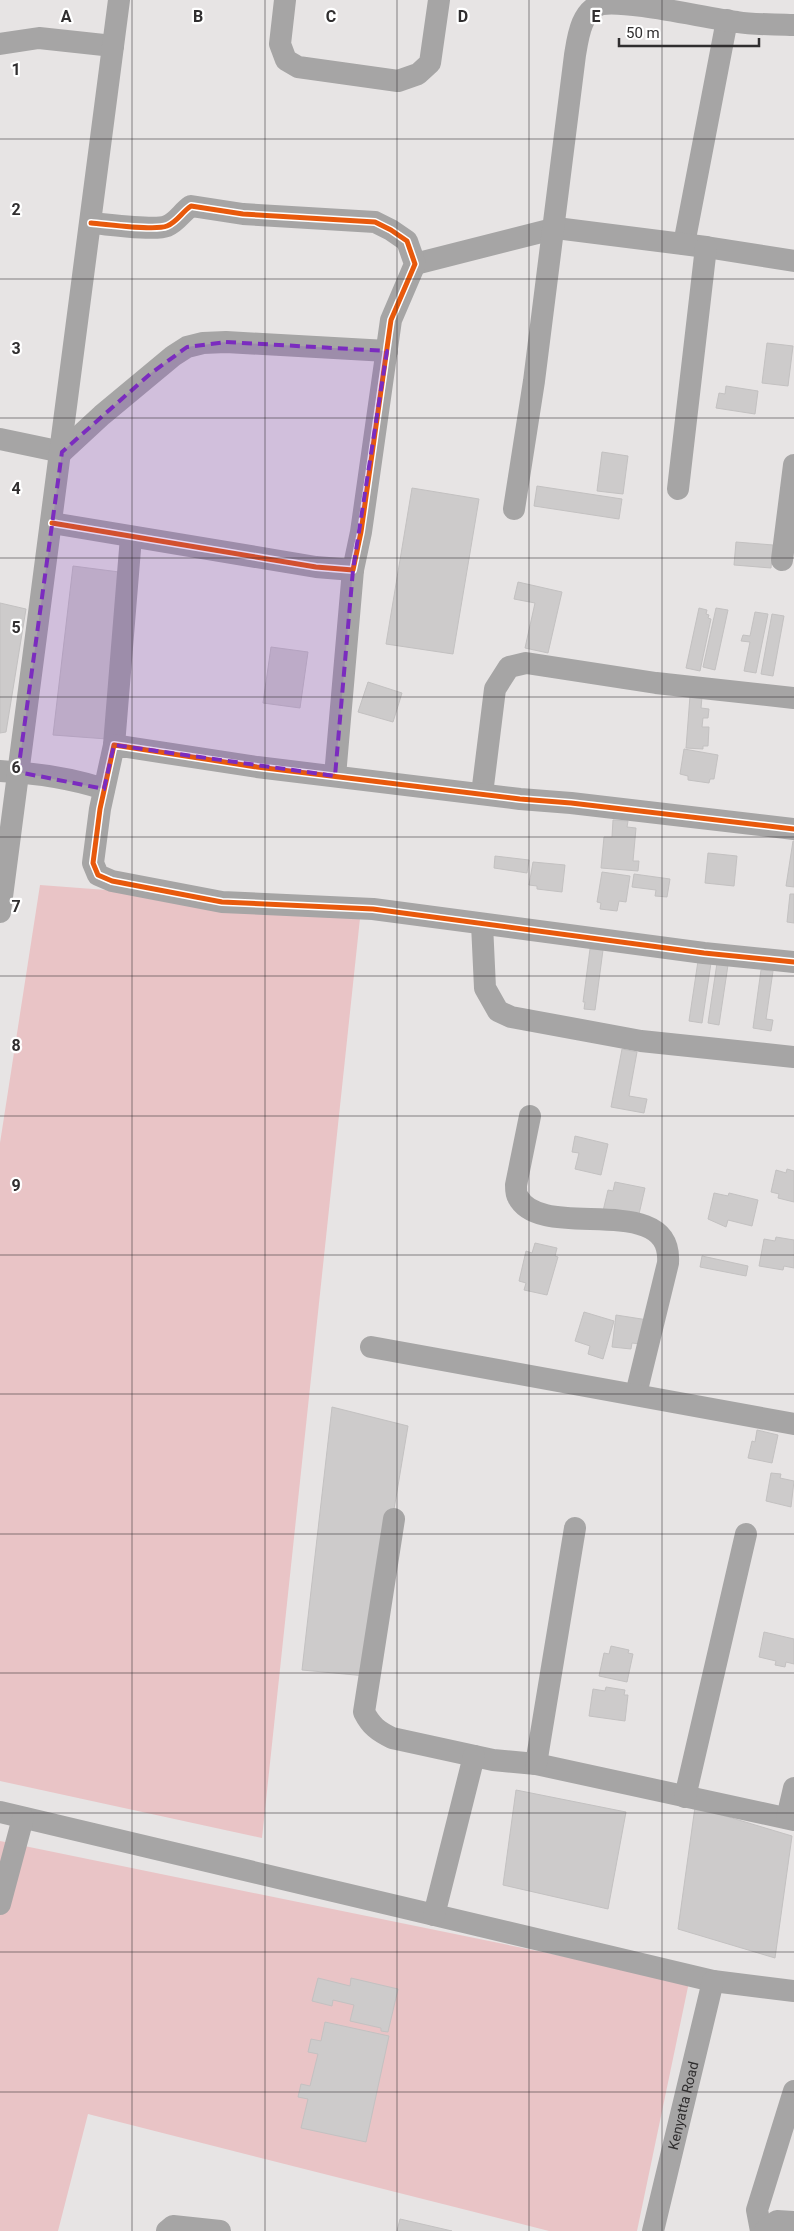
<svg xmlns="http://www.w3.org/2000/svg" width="794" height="2231" font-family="Roboto,sans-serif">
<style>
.green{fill:#e9c4c6}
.building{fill:#cdcbcb;stroke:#c3c1c1}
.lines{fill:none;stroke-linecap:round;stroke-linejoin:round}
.minor{stroke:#a6a5a5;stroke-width:22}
.cycleway-casing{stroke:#fff;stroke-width:8}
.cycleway{stroke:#e8590c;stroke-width:5}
.marked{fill:#7b2cbf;fill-opacity:0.2;stroke:#7b2cbf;stroke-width:4;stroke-dasharray:10 6;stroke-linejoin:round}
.grid{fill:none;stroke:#302e2f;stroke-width:1;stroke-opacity:0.55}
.labels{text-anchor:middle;stroke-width:4.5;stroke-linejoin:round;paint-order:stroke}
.street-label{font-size:14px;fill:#302e2f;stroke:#fff}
.grid-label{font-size:16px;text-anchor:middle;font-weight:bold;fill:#302e2f;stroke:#fff;stroke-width:4.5;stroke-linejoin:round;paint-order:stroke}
</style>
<rect width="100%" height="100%" fill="#e7e4e4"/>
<g class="green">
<polygon points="40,885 361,909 262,1838 0,1781 0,1143"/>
<polygon points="0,1841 689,1982 637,2231 549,2231 88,2114 58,2231 0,2231"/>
</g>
<g class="building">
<polygon points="767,343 793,346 788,386 762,383"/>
<polygon points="726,386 758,391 755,414 716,408 719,393 725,394"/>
<polygon points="602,452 628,456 623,494 597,491"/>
<polygon points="537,486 622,499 619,519 534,506"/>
<polygon points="412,488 479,499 453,654 386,644"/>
<polygon points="736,542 773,545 771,568 734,565"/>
<polygon points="73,566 127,573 107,739 53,735"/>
<polygon points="518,582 562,592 548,653 525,648 535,603 514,599"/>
<polygon points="0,603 26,609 6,732 0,733"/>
<polygon points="699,608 707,610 706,614 709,615 708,618 711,619 700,671 686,668"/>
<polygon points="716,608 728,610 715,670 703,667"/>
<polygon points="755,612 768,614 756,673 744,671 750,642 741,641 743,635 750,636"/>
<polygon points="772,614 784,616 773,676 761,674"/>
<polygon points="271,647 308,652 300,708 263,703"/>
<polygon points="368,682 402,693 393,722 358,712"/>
<polygon points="690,696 702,697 701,708 709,709 708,718 703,718 702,727 709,727 708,746 703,746 703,749 686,748"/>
<polygon points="684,749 718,755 714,779 710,779 709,783 688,780 688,776 680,774"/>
<polygon points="613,820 628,821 627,827 636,828 633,861 639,861 638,871 601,868 604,837 612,837"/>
<polygon points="793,841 794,841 794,887 786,886"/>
<polygon points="708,853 737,856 734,886 705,883"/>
<polygon points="495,856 529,860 527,873 494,868"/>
<polygon points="533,862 565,865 562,892 537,889 537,886 529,885"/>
<polygon points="602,872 630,876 626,902 619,901 617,911 600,909 601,903 597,902"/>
<polygon points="634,874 670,879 667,897 655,896 656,890 632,887"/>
<polygon points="790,894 794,894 794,923 787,922"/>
<polygon points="590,949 603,950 595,1010 584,1009 585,1002 583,1002"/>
<polygon points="698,961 711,963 702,1023 689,1021"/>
<polygon points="717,963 728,965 719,1025 708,1023"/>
<polygon points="761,970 773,971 766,1019 773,1020 771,1031 753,1028"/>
<polygon points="622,1049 637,1052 629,1096 647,1099 644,1113 611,1107"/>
<polygon points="575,1136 608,1144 601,1175 575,1169 579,1153 572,1152"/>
<polygon points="787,1169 794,1171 794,1202 778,1198 779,1194 771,1192 776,1170 786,1173"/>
<polygon points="615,1182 645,1188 639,1214 603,1211 608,1190 613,1191"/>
<polygon points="714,1193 728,1196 729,1193 758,1200 752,1226 728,1220 726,1227 708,1219"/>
<polygon points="776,1237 794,1240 794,1268 784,1266 783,1270 759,1266 764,1239 775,1241"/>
<polygon points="535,1243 557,1248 555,1256 558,1257 547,1295 524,1290 526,1283 519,1281 526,1251 532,1253"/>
<polygon points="702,1256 748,1266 746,1276 700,1267"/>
<polygon points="584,1312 614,1321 603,1359 588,1354 590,1346 575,1341"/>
<polygon points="616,1315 648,1320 640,1344 632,1343 631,1349 612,1347"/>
<polygon points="332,1407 408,1426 366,1676 302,1670"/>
<polygon points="757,1430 778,1435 772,1463 748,1458 752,1441 755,1442"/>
<polygon points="771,1473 781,1474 780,1478 794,1481 791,1507 766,1501"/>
<polygon points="764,1632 794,1639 794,1664 786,1662 785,1667 775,1665 776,1661 759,1657"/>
<polygon points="611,1646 629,1650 628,1653 633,1654 627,1682 599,1676 604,1653 609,1654"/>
<polygon points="606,1687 625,1690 624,1695 628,1695 625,1721 589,1716 593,1689 605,1691"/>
<polygon points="516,1790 626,1812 608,1909 503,1885"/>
<polygon points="695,1807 792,1836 775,1958 678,1929"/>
<polygon points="318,1978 350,1986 351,1978 398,1989 388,2032 381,2031 381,2028 350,2021 354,2005 333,2000 332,2006 312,2001"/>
<polygon points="325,2022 389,2036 366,2142 301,2128 308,2099 298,2097 301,2084 310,2086 318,2054 308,2052 311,2039 321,2041"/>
<polygon points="400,2219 452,2231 397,2231"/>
</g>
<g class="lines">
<g class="minor">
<polyline points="285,0 280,44 286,60 298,67 398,81 418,74 430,63 439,0"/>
<polyline points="0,44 39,38 113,46"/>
<polyline points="684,244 727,20"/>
<polyline points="415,264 553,229 564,229 706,247 794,261"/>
<polyline points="0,439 62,452 102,415 173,356 187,347 203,343 226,342 387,351"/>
<polyline points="678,489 706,247"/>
<path d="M514,509l20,-128 41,-326c3,-18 6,-45 27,-51 27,-4 103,14 135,18 18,3 38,2 57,3"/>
<path d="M52,523l264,44 37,3 8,-38 30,-212 24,-56 -8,-23 -16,-11 -16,-8 -132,-8 -52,-8c-9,6 -14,16 -24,20 -12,5 -61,-2 -76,-3"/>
<polyline points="782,560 794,465"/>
<polyline points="114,745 131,537"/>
<path d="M0,771c34,2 71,7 104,18"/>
<polyline points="335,776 353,570"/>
<polyline points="482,794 495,689 509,667 526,663 656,683 794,698"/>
<polyline points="794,829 571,803 520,799 257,767 114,745 100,809 93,863 98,875 112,881 222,902 373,909 704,953 794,962"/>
<polyline points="0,912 119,0"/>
<polyline points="482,924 485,988 498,1011 511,1017 641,1041 794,1057"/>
<path d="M530,1116l-14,69c0,3 0,9 2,12 23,46 155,-8 150,66l-32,131"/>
<polyline points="371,1347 794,1424"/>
<path d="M394,1519l-30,193c7,14 14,19 28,26l101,22 43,4 258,56"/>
<polyline points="536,1764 575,1528"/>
<polyline points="685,1797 746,1534"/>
<polyline points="0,1812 713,1981 794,1991"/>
<polyline points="787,1818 794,1788"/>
<polyline points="0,1904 23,1818"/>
<polyline points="434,1915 474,1756"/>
<polyline points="167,2231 173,2226 220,2231"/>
<path id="s1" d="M653,2231l60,-250"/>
<polyline points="761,2231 757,2210 794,2091"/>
<polyline points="765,2231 777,2221 794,2222"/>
</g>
<defs>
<g id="cycleway">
<path d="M52,523l264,44 37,3 8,-38 30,-212 24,-56 -8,-23 -16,-11 -16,-8 -132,-8 -52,-8c-9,6 -14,16 -24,20 -12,5 -61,-2 -76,-3"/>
<polyline points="794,829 571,803 520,799 257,767 114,745 100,809 93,863 98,875 112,881 222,902 373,909 704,953 794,962"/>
</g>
</defs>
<use href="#cycleway" class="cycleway-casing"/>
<use href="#cycleway" class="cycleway"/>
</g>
<path class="marked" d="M226,342l161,9 -34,219 -18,206 -221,-31 -10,44 -86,-17 44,-320 88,-78 37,-27z"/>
<path class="grid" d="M132,0v2231M265,0v2231M397,0v2231M529,0v2231M662,0v2231M0,139h794M0,279h794M0,418h794M0,558h794M0,697h794M0,837h794M0,976h794M0,1116h794M0,1255h794M0,1394h794M0,1534h794M0,1673h794M0,1813h794M0,1952h794M0,2092h794"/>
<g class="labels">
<g class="street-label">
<text dy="5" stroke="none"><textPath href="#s1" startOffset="129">Kenyatta Road</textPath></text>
</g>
</g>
<g class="grid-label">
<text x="66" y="22">A</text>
<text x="198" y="22">B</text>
<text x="331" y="22">C</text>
<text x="463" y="22">D</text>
<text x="596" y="22">E</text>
<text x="16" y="75">1</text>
<text x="16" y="215">2</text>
<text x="16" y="354">3</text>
<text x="16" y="494">4</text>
<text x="16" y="633">5</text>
<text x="16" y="773">6</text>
<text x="16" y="912">7</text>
<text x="16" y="1051">8</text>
<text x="16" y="1191">9</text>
</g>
<path d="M619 38v8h140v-8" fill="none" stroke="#302e2f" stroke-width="2.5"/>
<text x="626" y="38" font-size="15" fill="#302e2f" stroke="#ffffff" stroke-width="4" paint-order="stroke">50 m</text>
</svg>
